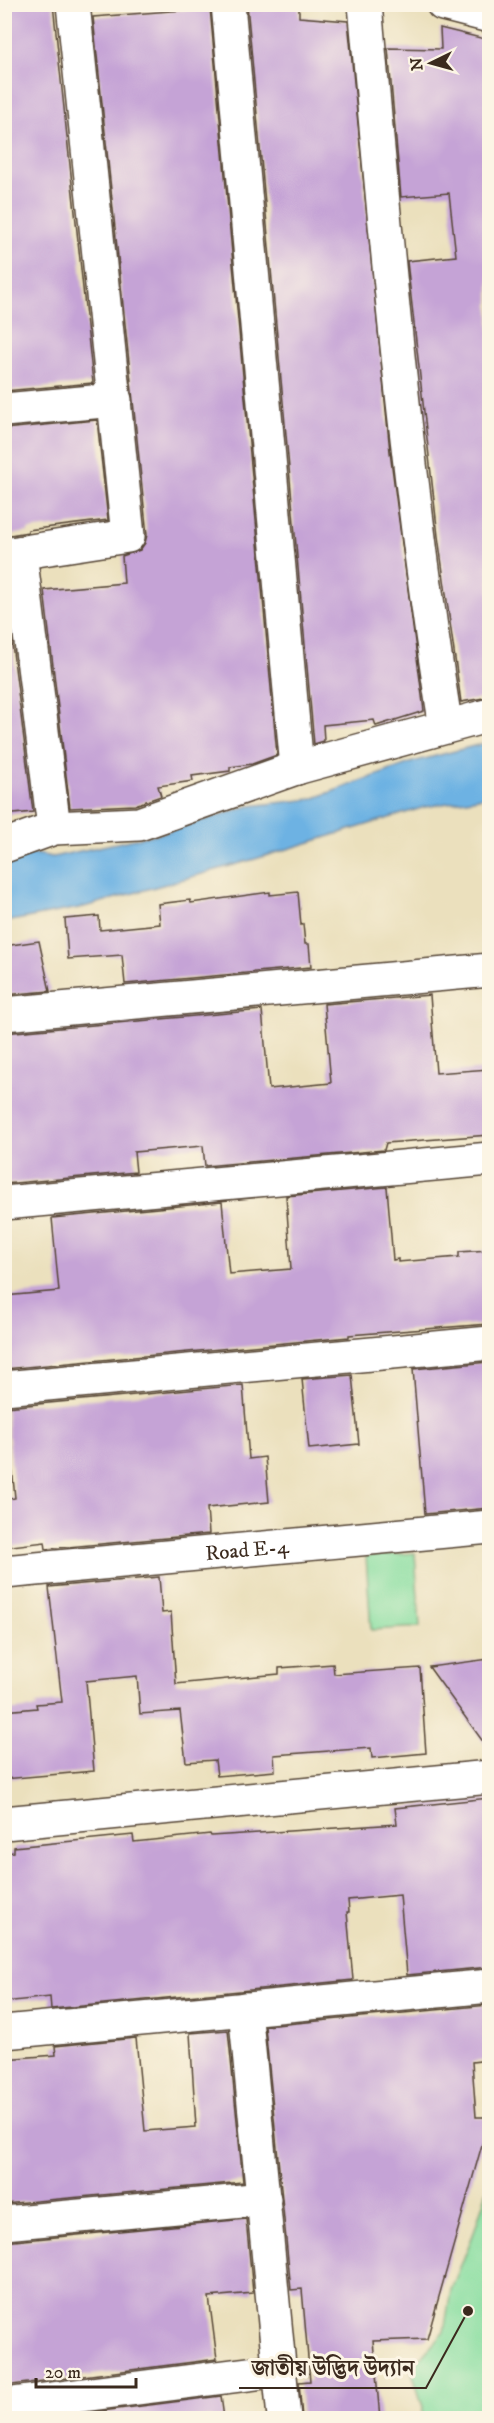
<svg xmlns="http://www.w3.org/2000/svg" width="494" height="2423" font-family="'IM FELL DW Pica','Noto Serif Bengali',serif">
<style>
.green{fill:#89dea1;stroke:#628460;stroke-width:1.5}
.water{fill:#6db2e3;stroke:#546e80;stroke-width:1.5}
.building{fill:#c5a3d6}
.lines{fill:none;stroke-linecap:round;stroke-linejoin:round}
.minor-casing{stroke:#554536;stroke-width:36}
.minor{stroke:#fff;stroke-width:33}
.labels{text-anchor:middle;stroke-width:6;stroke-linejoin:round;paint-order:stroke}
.street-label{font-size:21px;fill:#3b2a1e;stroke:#fcf5e5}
.leader{fill:none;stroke:#3b2a1e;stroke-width:2}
.callout-dot{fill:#3b2a1e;stroke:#fcf5e5;stroke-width:2}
.callout-label{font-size:22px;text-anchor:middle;font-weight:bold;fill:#3b2a1e;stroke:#fcf5e5;stroke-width:6;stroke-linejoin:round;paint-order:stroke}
</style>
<rect width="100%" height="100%" fill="#fcf5e5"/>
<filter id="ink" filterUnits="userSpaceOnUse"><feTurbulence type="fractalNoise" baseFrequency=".0167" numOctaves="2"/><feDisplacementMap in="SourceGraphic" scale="12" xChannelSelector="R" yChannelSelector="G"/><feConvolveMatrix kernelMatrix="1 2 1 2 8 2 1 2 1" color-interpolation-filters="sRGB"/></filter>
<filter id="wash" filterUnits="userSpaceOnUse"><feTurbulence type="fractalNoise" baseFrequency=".008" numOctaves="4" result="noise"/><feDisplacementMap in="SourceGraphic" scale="24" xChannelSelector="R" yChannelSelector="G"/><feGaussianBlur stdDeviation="1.35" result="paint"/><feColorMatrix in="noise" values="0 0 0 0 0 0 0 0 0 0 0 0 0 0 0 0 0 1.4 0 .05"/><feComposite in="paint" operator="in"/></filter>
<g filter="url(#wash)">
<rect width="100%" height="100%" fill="#ebe0bd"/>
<g class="green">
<polygon points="415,1553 420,1627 371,1630 366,1556"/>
<polygon points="489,2184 489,2418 422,2418 423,2407 412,2372 415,2364 444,2332 451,2290 473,2235"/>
</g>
<polygon class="water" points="489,742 489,796 425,807 255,859 84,907 5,922 5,861 31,853 53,857 166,832 249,806 312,799 413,762"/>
<g id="blocks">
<g class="building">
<polygon points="4,4 53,4 93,383 4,391"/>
<polygon points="247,4 299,4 299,17 348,21 390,452 424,711 376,726 374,720 323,725 324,741 314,744"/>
<polygon points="210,8 277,755 252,764 230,767 230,771 192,776 193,781 158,786 161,796 135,805 70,808 44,590 124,583 122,556 140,550 145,543 147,535 93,17"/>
<polygon points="440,28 489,40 489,697 461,702 438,536 407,261 456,256 449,193 401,197 388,48 441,49"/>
<polygon points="97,420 108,520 28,530 28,532 4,536 4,429"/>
<polygon points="4,580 33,812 4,815"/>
<polygon points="270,892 270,895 298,892 301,925 303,924 305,944 309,944 311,967 125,984 122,955 68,959 65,919 99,916 100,930 160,924 158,904 190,900 191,903"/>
<polygon points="39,941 50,991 4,995 4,946"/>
<polygon points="430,995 436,1073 489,1069 489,1135 386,1143 384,1150 205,1166 203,1146 134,1152 136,1172 4,1184 4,1033 262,1010 269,1089 331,1083 324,1004"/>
<polygon points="387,1187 393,1260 398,1259 398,1262 459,1257 459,1252 489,1250 489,1324 349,1335 349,1337 4,1369 4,1296 59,1291 52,1218 222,1202 229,1274 291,1269 286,1196"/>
<polygon points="489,1362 489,1508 425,1514 413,1369"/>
<polygon points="352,1375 359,1444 309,1449 302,1379"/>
<polygon points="243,1385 249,1459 265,1457 269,1502 207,1508 209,1534 46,1549 45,1542 4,1547 4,1500 15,1498 6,1407"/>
<polygon points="159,1577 162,1613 171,1612 176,1684 279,1674 279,1668 333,1664 334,1674 420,1668 426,1753 372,1758 371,1748 274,1755 275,1771 217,1776 215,1760 186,1762 180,1711 140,1714 137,1676 86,1681 94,1771 4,1779 4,1711 37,1708 36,1704 62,1702 49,1587"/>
<polygon points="489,1659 489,1750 429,1667"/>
<polygon points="489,1798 489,1967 407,1975 400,1895 348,1900 349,1912 347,1912 353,1980 51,2009 50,1997 4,2002 4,1853 14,1852 14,1847 133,1835 134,1842 210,1834 211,1836 397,1824 395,1808"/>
<polygon points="489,2005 489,2060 472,2062 476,2117 489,2117 489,2120 427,2339 373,2341 380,2418 302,2418 299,2382 310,2381 302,2289 291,2290 265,2026"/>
<polygon points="228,2030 243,2182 4,2204 4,2059 56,2055 55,2046 136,2038 145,2131 196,2127 190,2033"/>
<polygon points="246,2219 253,2293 209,2297 217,2359 4,2386 4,2242"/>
<polygon points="221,2396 224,2418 47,2418"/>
</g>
</g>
</g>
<g filter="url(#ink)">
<use href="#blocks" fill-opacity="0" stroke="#554536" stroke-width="1.5"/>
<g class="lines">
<defs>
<g id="minor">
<polyline points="228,4 297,768"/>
<path d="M365,4c21,238 42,476 79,711l3,10"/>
<polyline points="443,4 490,16"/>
<polyline points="4,410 115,400"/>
<polyline points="20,553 54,828"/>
<polyline points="4,555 128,536 73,4"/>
<polyline points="4,846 54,828 139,824 296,768 490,715"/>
<polyline points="4,1014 490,970"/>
<polyline points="4,1203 490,1159"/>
<polyline points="4,1388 490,1343"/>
<path id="s1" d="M4,1572l486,-45"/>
<polyline points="4,1823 490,1777"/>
<polyline points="245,2009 284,2418"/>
<polyline points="4,2032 490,1986"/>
<polyline points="4,2223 264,2199"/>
<polyline points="4,2405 280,2370"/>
</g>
</defs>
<use href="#minor" class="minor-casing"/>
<use href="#minor" class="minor"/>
</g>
</g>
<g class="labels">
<g class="street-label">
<text dy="7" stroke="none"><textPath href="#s1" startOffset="244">Road E-4</textPath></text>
</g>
</g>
<path class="leader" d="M468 2311L426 2388H239"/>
<circle class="callout-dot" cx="468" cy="2311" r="6"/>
<g class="callout-label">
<text x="333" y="2375">জাতীয় উদ্ভিদ উদ্যান</text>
</g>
<rect width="494" height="2423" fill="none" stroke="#fcf5e5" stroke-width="24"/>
<g transform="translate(431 63) rotate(265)" stroke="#fcf5e5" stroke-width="4.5" paint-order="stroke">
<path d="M0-4.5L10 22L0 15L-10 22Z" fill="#3b2a1e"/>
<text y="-9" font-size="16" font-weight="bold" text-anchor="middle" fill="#3b2a1e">N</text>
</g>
<path d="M36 2378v9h100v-9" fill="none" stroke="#3b2a1e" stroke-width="3"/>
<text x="45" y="2378" font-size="18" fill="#3b2a1e" stroke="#fcf5e5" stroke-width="4.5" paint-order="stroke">20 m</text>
</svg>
